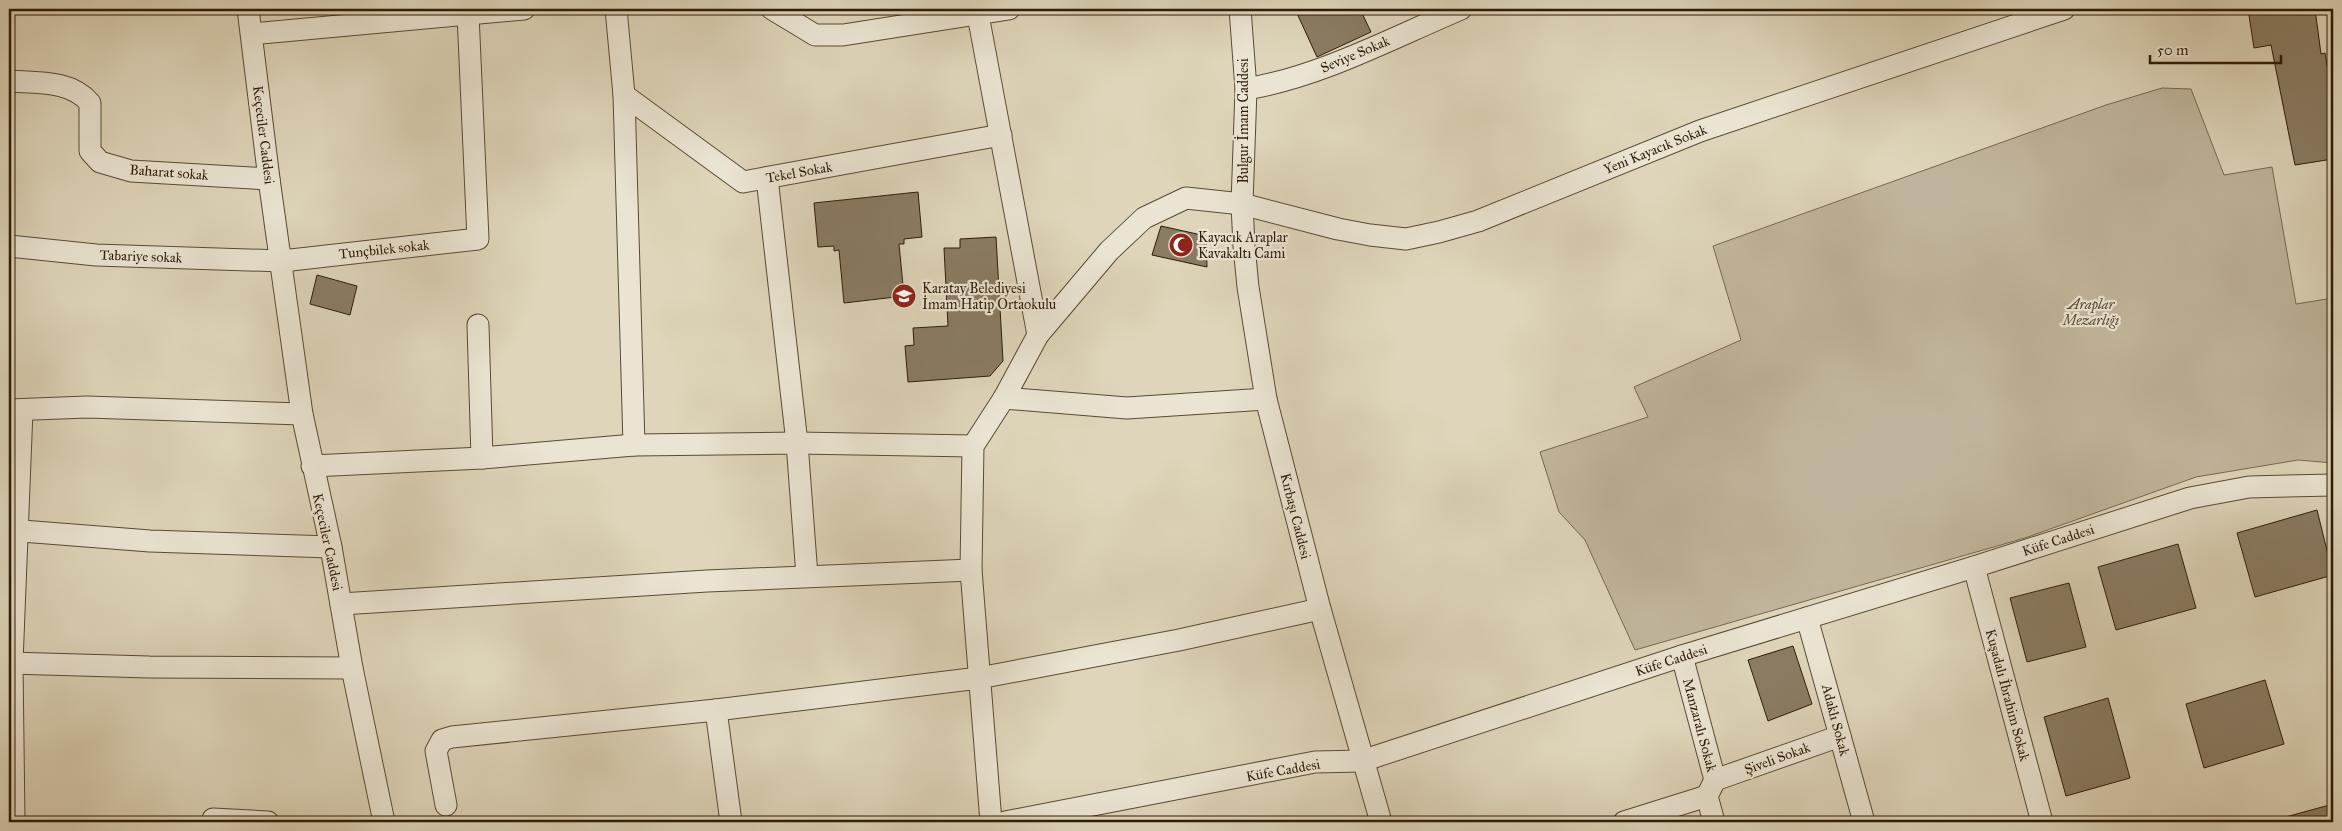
<svg xmlns="http://www.w3.org/2000/svg" width="2342" height="831" font-family="'IM FELL Great Primer',serif">
<style>
.green{fill:#c0b59c;stroke:#776852}
.building{fill:#8a7c64;stroke:#2e1b07}
.lines{fill:none;stroke-linecap:round;stroke-linejoin:round}
.minor-casing{stroke:#5a4a34;stroke-width:23}
.minor{stroke:#eae4d2;stroke-width:21}
.labels{text-anchor:middle;stroke-width:4.5;stroke-linejoin:round;paint-order:stroke}
.street-label{font-size:14px;fill:#2e1b07;stroke:#eae4d2}
.poi-label{font-size:14px;fill:#2e1b07;stroke:#eae4d2;text-anchor:start}
.park-label{font-size:14px;font-style:italic;fill:#5a4934;stroke:#eae4d2}
</style>
<rect width="100%" height="100%" fill="#ded5ba"/>
<filter id="stains"><feTurbulence type="fractalNoise" baseFrequency=".004" numOctaves="4"/><feColorMatrix values="0 0 0 0 .2 0 0 0 0 .09 0 0 0 0 .02 0 0 0 .5 -.17"/></filter>
<radialGradient id="worn" r=".72"><stop offset=".6" stop-color="#630" stop-opacity="0"/><stop offset="1" stop-color="#630" stop-opacity=".3"/></radialGradient>
<polygon class="green" points="2162,88 2191,89 2224,175 2272,167 2296,304 2333,298 2333,463 2298,460 2196,477 2025,538 1635,650 1585,540 1559,512 1540,452 1648,417 1634,387 1741,340 1713,246 2106,105"/>
<g class="building">
<polygon points="1295,9 1360,9 1371,32 1317,57"/>
<polygon points="2248,9 2315,9 2321,54 2325,53 2333,101 2333,159 2295,165 2271,45 2254,48"/>
<polygon points="918,192 922,237 904,239 904,244 899,244 904,296 844,303 839,250 834,251 834,246 818,247 814,203"/>
<polygon points="1161,226 1206,236 1207,267 1152,255"/>
<polygon points="996,237 1003,361 990,376 908,382 905,346 914,345 913,328 948,326 944,248 960,248 960,239"/>
<polygon points="317,275 357,286 350,315 310,304"/>
<polygon points="2317,510 2333,575 2255,597 2237,533"/>
<polygon points="2178,544 2196,608 2116,630 2098,567"/>
<polygon points="2069,583 2086,647 2027,662 2010,598"/>
<polygon points="1793,646 1812,704 1768,721 1748,660"/>
<polygon points="2265,680 2284,744 2204,768 2186,704"/>
<polygon points="2108,698 2130,778 2066,796 2044,717"/>
<polygon points="2333,804 2333,822 2282,822 2282,818"/>
</g>
<g class="lines">
<defs>
<g id="minor">
<polyline points="248,9 269,179 302,414 331,547 352,668 384,822"/>
<polyline points="616,9 624,95 634,445"/>
<polyline points="772,9 815,35 843,35 1009,9"/>
<polyline points="1240,9 1246,89 1242,204 1244,246 1248,287 1266,399 1320,609 1381,822"/>
<polyline points="978,15 1038,335"/>
<polyline points="252,34 524,9"/>
<path d="M9,81c28,2 62,-1 81,22v48l10,11 31,9 138,8"/>
<path d="M1246,89c74,-12 146,-51 215,-80"/>
<polyline points="624,95 743,182 1001,135"/>
<polyline points="767,178 797,443 807,576"/>
<polyline points="9,246 96,255 282,261 478,239 468,14"/>
<polyline points="478,325 482,458"/>
<polyline points="1004,398 1127,408 1266,399"/>
<polyline points="9,410 87,407 302,414"/>
<polyline points="312,466 482,458 634,445 797,443 973,446"/>
<polyline points="9,530 150,541 331,547"/>
<polyline points="1974,567 2042,822"/>
<polyline points="341,604 707,581 971,570"/>
<polyline points="1807,618 1864,822"/>
<polyline points="1682,656 1715,780 1707,796 1714,822"/>
<polyline points="9,663 149,667 352,668"/>
<polyline points="716,710 731,822"/>
<polyline points="1715,780 1840,736"/>
<polyline points="446,805 436,751 442,740 452,737 716,710 979,678 1179,640 1320,609"/>
<polyline points="14,822 12,663 22,410"/>
<polyline points="213,822 213,819 268,822"/>
<polyline points="991,822 971,570 973,446 1004,398 1038,335 1109,251 1144,218 1186,198 1242,204 1338,229 1370,235 1406,239 1439,232 1478,221 1700,131 2064,9"/>
<polyline points="1005,822 1315,762 1362,761 1682,656 1974,567 2190,498 2249,487 2333,485"/>
<polyline points="1624,822 1707,796"/>
</g>
</defs>
<use href="#minor" class="minor-casing"/>
<use href="#minor" class="minor"/>
</g>
<defs>
<symbol id="mosque-disc" viewBox="-11 -11 22 22"><circle r="9.5" fill="#8f2418" stroke="#eae4d2"/><path d="M3.5-4.9A6 6 0 1 0 3.5 4.9A5 5 0 1 1 3.5-4.9Z" fill="#fff"/></symbol>
<symbol id="school-disc" viewBox="-11 -11 22 22"><circle r="9.5" fill="#8f2418" stroke="#eae4d2"/><path d="M0-5L7-2L0 1L-7-2ZM-4 1L0 2.5L4 1V4Q0 6-4 4Z" fill="#fff"/></symbol>
</defs>
<g fill-rule="evenodd">
<use href="#mosque-disc" x="1167" y="231" width="28" height="28"/>
<use href="#school-disc" x="890" y="282" width="28" height="28"/>
</g>
<g class="labels">
<g class="street-label">
<text transform="translate(1355 54) rotate(-23)" y="5">Seviye Sokak</text>
<text transform="translate(1243 121) rotate(-90)" y="5">Bulgur İmam Caddesi</text>
<text transform="translate(264 135) rotate(83)" y="5">Keçeciler Caddesi</text>
<text transform="translate(1655 149) rotate(-22)" y="5">Yeni Kayacık Sokak</text>
<text transform="translate(169 172) rotate(4)" y="5">Baharat sokak</text>
<text transform="translate(799 172) rotate(-10)" y="5">Tekel Sokak</text>
<text transform="translate(384 249) rotate(-6)" y="5">Tunçbilek sokak</text>
<text transform="translate(141 256) rotate(2)" y="5">Tabariye sokak</text>
<text transform="translate(1296 516) rotate(76)" y="5">Kırbaşı Caddesi</text>
<text transform="translate(2058 540) rotate(-18)" y="5">Küfe Caddesi</text>
<text transform="translate(328 542) rotate(78)" y="5">Keçeciler Caddesi</text>
<text transform="translate(1671 660) rotate(-18)" y="5">Küfe Caddesi</text>
<text transform="translate(2008 695) rotate(75)" y="5">Kuşadalı İbrahim Sokak</text>
<text transform="translate(1836 720) rotate(75)" y="5">Adaklı Sokak</text>
<text transform="translate(1700 725) rotate(75)" y="5">Manzaralı Sokak</text>
<text transform="translate(1777 758) rotate(-20)" y="5">Şiveli Sokak</text>
<text transform="translate(1283 770) rotate(-10)" y="5">Küfe Caddesi</text>
</g>
<g class="poi-label">
<text x="1198" y="242">Kayacık Araplar<tspan x="1198" dy="16">Kavakaltı Cami</tspan></text>
<text x="922" y="293">Karatay Belediyesi<tspan x="922" dy="16">İmam Hatip Ortaokulu</tspan></text>
</g>
<g class="park-label">
<text x="2091" y="309">Araplar<tspan x="2091" dy="16">Mezarlığı</tspan></text>
</g>
</g>
<rect width="2342" height="831" fill="none" stroke="#ded5ba" stroke-width="30"/>
<rect x="10" y="10" width="2322" height="811" fill="none" stroke="#2e1b07" stroke-width="2.5"/>
<rect x="15" y="15" width="2312" height="801" fill="none" stroke="#2e1b07"/>
<path d="M2150 55v8h131v-8" fill="none" stroke="#2e1b07" stroke-width="2.5"/>
<text x="2157" y="55" font-size="15" fill="#2e1b07" stroke="#eae4d2" stroke-width="4" paint-order="stroke">50 m</text>
<rect width="100%" height="100%" filter="url(#stains)"/>
<rect width="100%" height="100%" fill="url(#worn)"/>
</svg>
